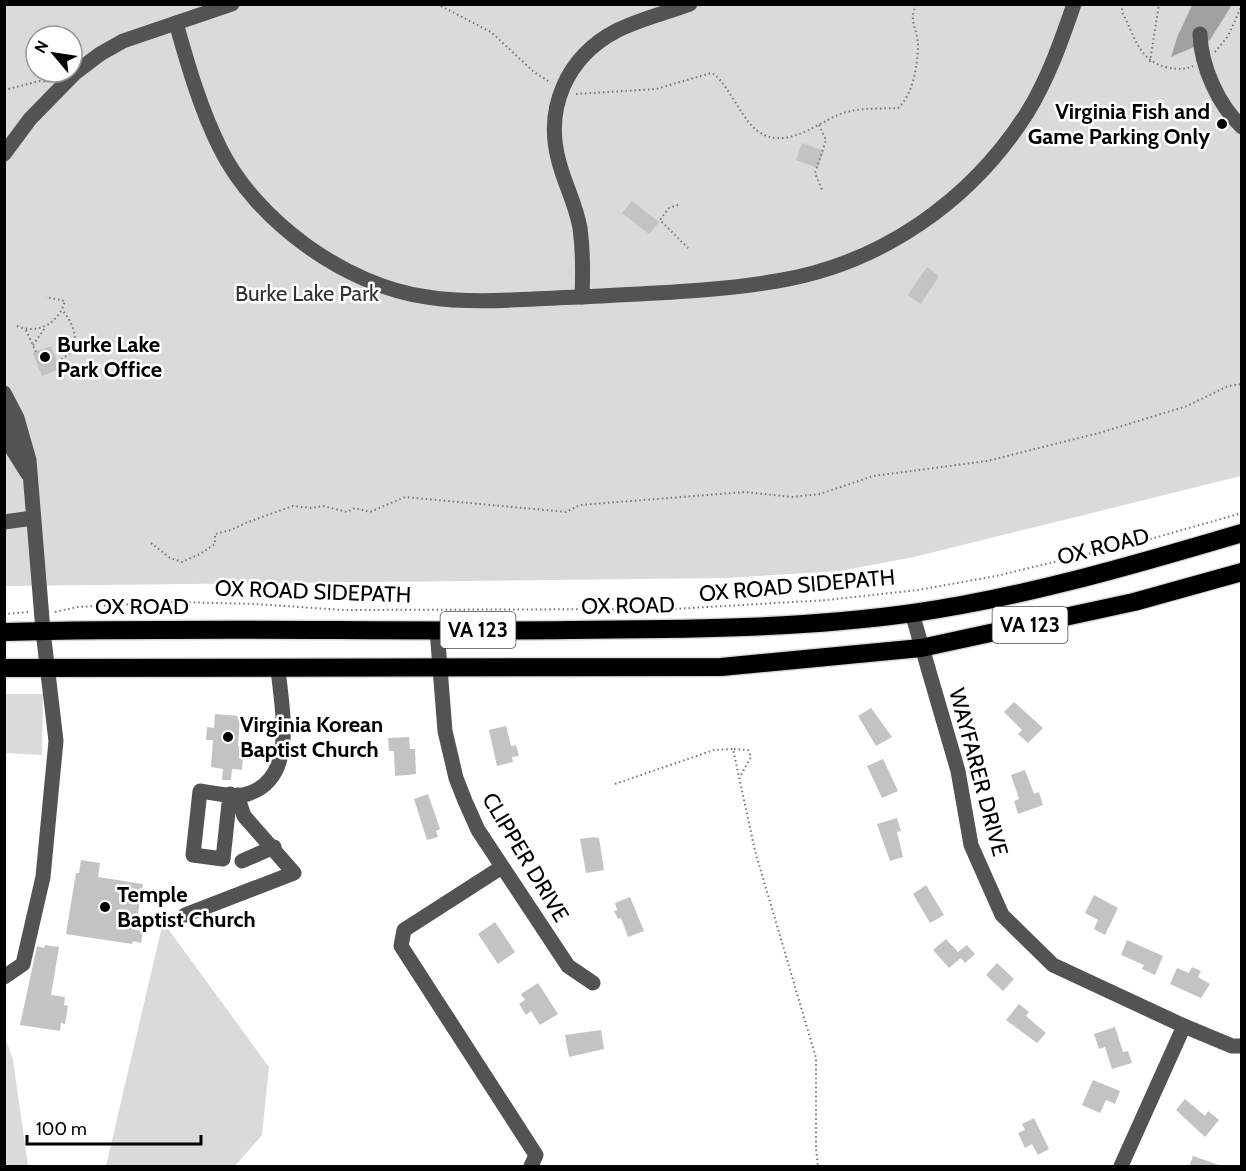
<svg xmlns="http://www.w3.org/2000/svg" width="1246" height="1171" font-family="Cabin,sans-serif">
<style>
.green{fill:#dadada;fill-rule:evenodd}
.water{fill:#a1a1a1}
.building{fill:#c3c3c3}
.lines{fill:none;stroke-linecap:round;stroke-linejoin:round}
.highway-casing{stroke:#dbdbdb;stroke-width:21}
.path{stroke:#757575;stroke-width:2;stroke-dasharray:1.5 3;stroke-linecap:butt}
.minor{stroke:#535353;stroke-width:15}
.highway{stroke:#000;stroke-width:18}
.poi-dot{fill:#000;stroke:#fff;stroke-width:2}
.labels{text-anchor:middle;stroke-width:5;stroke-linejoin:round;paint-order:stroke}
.shield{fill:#fff;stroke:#4c4c4c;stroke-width:1.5}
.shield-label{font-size:21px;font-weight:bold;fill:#000}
.poi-label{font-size:22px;font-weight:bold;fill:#000;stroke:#fff;text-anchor:start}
.park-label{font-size:22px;fill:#313131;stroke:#fff}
.street-label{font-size:22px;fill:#000;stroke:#fff}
</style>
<rect width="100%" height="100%" fill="#fff"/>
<g class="green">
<path d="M4,5h1188l-14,30 32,5 22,-35h9v471l-327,81 -74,14 -113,7 -722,8zM36,36h36v36h-36z"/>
<polygon points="5,694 43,694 42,755 5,753"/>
<polygon points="163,922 269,1067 262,1135 235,1166 106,1166"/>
<polygon points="4,1034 13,1060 28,1166 5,1166"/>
</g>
<polygon class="water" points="1192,5 1232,5 1210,40 1171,57 1178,35"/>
<g class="building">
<polygon points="802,143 824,151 818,168 796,160"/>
<polygon points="632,201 659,222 649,234 622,213"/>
<polygon points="927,267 939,276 921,304 908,295"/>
<polygon points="51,346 60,369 42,376 33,353"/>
<polygon points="1014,702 1043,728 1028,743 1018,734 1022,730 1004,712"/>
<polygon points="871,708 892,737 876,746 858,716"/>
<polygon points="215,714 240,716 238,746 244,746 242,770 232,769 231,780 222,780 223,769 211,767 213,740 206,740 207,727 214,728"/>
<polygon points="506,726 511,746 516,745 519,756 512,757 513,762 497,766 489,730"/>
<polygon points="409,737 410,749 415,749 416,774 395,776 394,751 389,751 388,738"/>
<polygon points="883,759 898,791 882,798 867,766"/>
<polygon points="1025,770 1034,794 1039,792 1043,805 1018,814 1014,801 1019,799 1011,775"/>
<polygon points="428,794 440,829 436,831 438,837 427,840 414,799"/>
<polygon points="897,818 901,831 897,832 903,857 890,861 877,824"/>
<polygon points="594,837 599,838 604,870 586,873 580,839"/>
<polygon points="81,860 100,863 98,877 143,884 135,930 143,931 141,943 133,941 132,944 66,934 76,873 79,873"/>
<polygon points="926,885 944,915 930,923 913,894"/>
<polygon points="1094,895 1118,908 1105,935 1094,929 1098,920 1085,913"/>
<polygon points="630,897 644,931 628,937 621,918 618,919 614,911 617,910 615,903"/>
<polygon points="495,922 515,952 498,964 478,934"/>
<polygon points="946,939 958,952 967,945 975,954 965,963 961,958 949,968 933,950"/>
<polygon points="1127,940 1163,956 1155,975 1142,969 1144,965 1121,955"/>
<polygon points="45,945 59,947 51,995 65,997 64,1005 68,1006 65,1024 61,1023 60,1031 20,1025 37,946 44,948"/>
<polygon points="997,963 1014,979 1003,991 986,975"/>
<polygon points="1192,967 1201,971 1198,977 1210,984 1201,998 1170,984 1177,968 1189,973"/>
<polygon points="538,983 558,1014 540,1025 531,1011 526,1015 519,1004 525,1000 521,994"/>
<polygon points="1019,1004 1029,1012 1026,1016 1046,1033 1037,1043 1006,1020"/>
<polygon points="1115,1027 1123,1052 1128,1051 1132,1063 1112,1069 1105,1047 1099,1049 1094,1034"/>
<polygon points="601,1030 604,1049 569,1057 565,1035"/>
<polygon points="1093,1080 1120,1091 1115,1104 1106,1100 1100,1113 1082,1105"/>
<polygon points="1185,1099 1205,1116 1208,1111 1219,1120 1205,1137 1176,1110"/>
<polygon points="1034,1118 1049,1149 1038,1155 1032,1144 1025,1148 1018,1133 1025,1130 1022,1124"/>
<polygon points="1193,1156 1219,1165 1219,1167 1189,1167"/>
</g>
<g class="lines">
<defs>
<g id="highway">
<path d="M4,632c189,-5 377,0 565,-2 114,-1 231,-1 344,-17 111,-16 221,-48 329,-80"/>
<polyline points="4,668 721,667 921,648 1134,602 1242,572"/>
</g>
</defs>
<use href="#highway" class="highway-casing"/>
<g class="path">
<polyline points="437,4 491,32 534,72 551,83"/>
<path d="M1122,4v8c14,26 16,49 47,56 10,1 15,2 24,-2"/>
<polyline points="1215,52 1228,36 1242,5"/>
<polyline points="1150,62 1159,4"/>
<polyline points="4,90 40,81 48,82"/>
<path d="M576,94l80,-5 55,-16c12,3 30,43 42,54 27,26 58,0 85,-12 18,-8 41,-6 60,-7 15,-13 20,-44 20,-63 0,-17 -11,-24 -1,-41"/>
<polyline points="819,125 826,140 815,173 823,192"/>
<polyline points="678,205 669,208 660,220 688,248"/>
<path d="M17,326c21,9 42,-3 48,-25l-19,-4"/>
<polyline points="26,330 36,352"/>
<polyline points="33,345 45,328"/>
<path d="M57,361c26,-10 20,-34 5,-51"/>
<polyline points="151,543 170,558 182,562 200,554 215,544 215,534 231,530 248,522 293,506 311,508 323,506 347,512 355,508 370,512 405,497 566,512 580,505 745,492 792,497 820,494 873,476 987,461 1099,433 1187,406 1228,386 1242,384"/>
<polyline points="55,612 77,607 176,602 256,604 344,610 674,609 827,600 918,590 996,576 1154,538 1242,513"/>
<polyline points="4,614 29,612"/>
<polyline points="734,749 748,750 751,757 740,777"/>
<polyline points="615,784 714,750 733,749 755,851 816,1058 816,1149 818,1166"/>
</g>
<g class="minor">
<path d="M690,4c-24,9 -51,15 -74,27 -49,26 -72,77 -57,131 6,23 17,43 21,66 3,22 3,46 2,69 65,-4 131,-5 195,-16 104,-17 194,-80 250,-168 21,-34 34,-71 47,-109"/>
<path d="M176,23c12,42 24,85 44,125 36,73 126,138 207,149 51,8 104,1 155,0"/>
<path d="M1200,34c1,32 18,71 42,93"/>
<polyline points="4,154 30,119 75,73 100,54 123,41 232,4"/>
<polyline points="4,393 17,418 29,460 43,631 56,741 43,877 23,964 4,977"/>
<polyline points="4,418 14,442"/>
<polyline points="4,436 28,474"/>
<polyline points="4,522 33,518"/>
<polyline points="912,613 958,771 971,845 1002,915 1053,965 1184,1026 1232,1046 1242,1046"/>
<polyline points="437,630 445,731 456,778 465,801 478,830 568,966 593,983"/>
<path d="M230,794l-7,65 -30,-4 7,-64c15,2 36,8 50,2 48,-17 31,-87 28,-125"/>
<polyline points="242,861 274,847"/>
<polyline points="502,867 404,930 401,946 536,1155 531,1166"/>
<polyline points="185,915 294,873 244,816 237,795"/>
<polyline points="1121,1166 1184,1026"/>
</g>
<use href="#highway" class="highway"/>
</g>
<g class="poi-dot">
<circle cx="1222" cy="124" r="6"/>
<circle cx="45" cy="357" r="6"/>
<circle cx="228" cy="737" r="6"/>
<circle cx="105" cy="907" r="6"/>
</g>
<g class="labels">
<g class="shield">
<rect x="992.5" y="607" width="75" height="36" rx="4.5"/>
<rect x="440.5" y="612" width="75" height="36" rx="4.5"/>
</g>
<g class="shield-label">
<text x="1030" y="632">VA 123</text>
<text x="478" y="637">VA 123</text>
</g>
<g class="poi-label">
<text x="1210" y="119" text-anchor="end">Virginia Fish and<tspan x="1210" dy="25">Game Parking Only</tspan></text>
<text x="57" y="352">Burke Lake<tspan x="57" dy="25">Park Office</tspan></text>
<text x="240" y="732">Virginia Korean<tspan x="240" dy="25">Baptist Church</tspan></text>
<text x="117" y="902">Temple<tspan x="117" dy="25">Baptist Church</tspan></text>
</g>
<g class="park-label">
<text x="307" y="301">Burke Lake Park</text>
</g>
<g class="street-label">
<text transform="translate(1103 546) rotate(-14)" y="8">OX ROAD</text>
<text transform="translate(797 585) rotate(-5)" y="8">OX ROAD SIDEPATH</text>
<text transform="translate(313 591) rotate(2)" y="8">OX ROAD SIDEPATH</text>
<text transform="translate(628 605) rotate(-1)" y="8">OX ROAD</text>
<text x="142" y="614">OX ROAD</text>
<text transform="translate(979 772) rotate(75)" y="8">WAYFARER DRIVE</text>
<text transform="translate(526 857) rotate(59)" y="8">CLIPPER DRIVE</text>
</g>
</g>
<rect width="1246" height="1171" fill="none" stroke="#000000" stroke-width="12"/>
<g transform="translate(54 54) rotate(299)"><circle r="28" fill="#ffffff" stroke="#999999" stroke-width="1.5"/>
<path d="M0-4.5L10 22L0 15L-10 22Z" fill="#000000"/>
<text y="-9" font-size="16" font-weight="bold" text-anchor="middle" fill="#000000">N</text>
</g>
<path d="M27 1135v9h174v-9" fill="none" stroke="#000000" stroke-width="3"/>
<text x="36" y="1135" font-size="18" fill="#000000" stroke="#ffffff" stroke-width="4.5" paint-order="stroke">100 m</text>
</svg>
